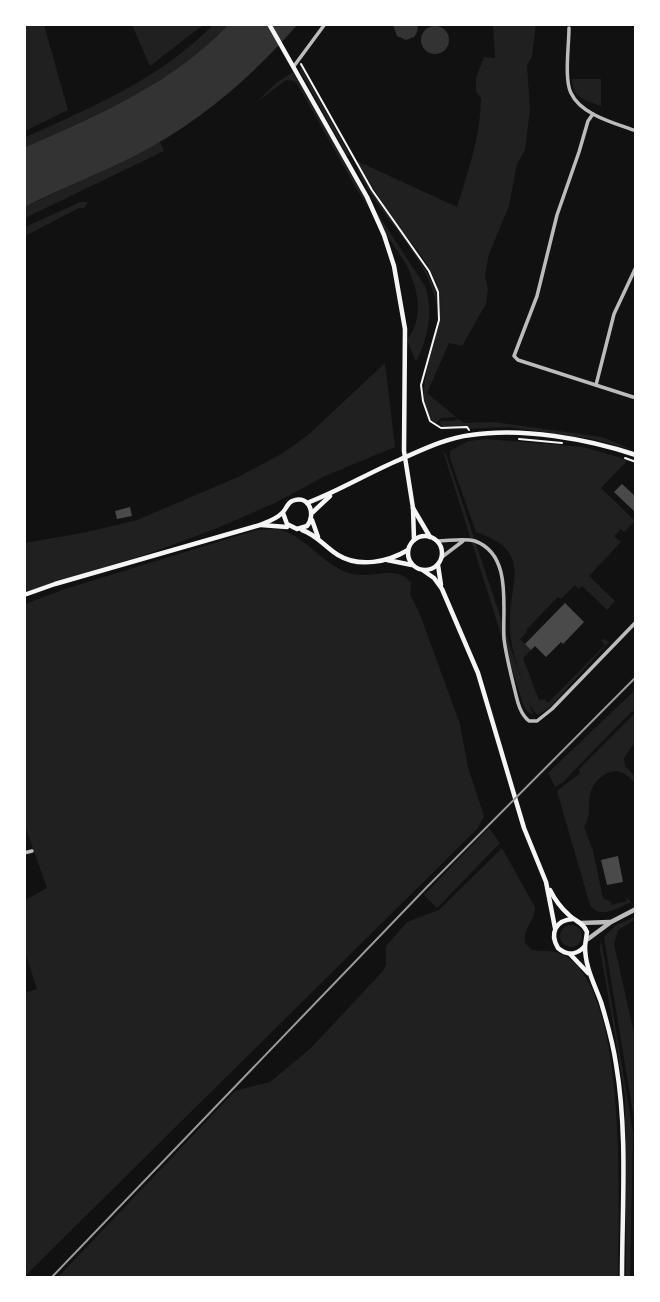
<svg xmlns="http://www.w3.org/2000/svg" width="660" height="1302" font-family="'PT Sans',sans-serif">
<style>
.green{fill:#202020}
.water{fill:#333}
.building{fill:#4a4a4a}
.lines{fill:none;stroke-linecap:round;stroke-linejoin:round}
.path{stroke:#f5f5f5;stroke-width:2}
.minor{stroke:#bcbcbc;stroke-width:3.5}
.tertiary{stroke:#bcbcbc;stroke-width:4.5}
.secondary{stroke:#f5f5f5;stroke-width:4.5}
.rail{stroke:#9a9a9a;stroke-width:2}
</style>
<rect width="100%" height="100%" fill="#111"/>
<g class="green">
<polygon points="25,24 44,25 68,110 25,131"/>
<polygon points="132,25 203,25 150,66"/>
<path d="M213,25h15c-56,59 -130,90 -203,123l-1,-10c68,-31 136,-59 189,-113z"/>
<path d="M493,25h43l-4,31 -5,10 3,43 -5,41 -8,14 -8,42 -20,48 -4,21 3,14 -2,15 -24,42 -13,-3 -22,50 29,24 -15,1 -5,5c-31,-19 8,-92 4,-124 -3,-31 -32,-58 -49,-83 -12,-18 -23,-37 -34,-55l100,46c11,-36 24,-72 24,-109l-5,-6v-14l8,-21 11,1z"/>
<polygon points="301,66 301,67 351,157 347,155 300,71"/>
<path d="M293,72l58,101 74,113c9,26 3,51 -9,76l-9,-22c18,-24 11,-50 -1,-76l-49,-74 -59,-105 -4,-4 -8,-1 -30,23 20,-20z"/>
<path d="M572,79h29v27c-16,-6 -29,-8 -29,-27z"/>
<polygon points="160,142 164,151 25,218 25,207"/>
<path d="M357,167l70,105 9,20 1,15c-6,-40 -42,-77 -64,-110 -6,-10 -13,-19 -16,-30z"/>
<polygon points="80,202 88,202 84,208 79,208 25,236 25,227"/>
<polygon points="385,363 395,447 325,476 277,502 215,529 153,552 25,592 25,543 87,532 137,520 238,477 283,453 308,435"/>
<polygon points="458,419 464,423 494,422 602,437 633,450 593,439 509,427 442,430 440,421 454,421"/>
<path d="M486,439l98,8 44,13 -27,28 34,33 -11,11 -3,-3 -7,7 7,6 -32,34 26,25 -8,9 -25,-24 -3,3 -4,-4 -14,14 -3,-2 -32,33 1,2 -7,7 11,11 -8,8 16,42 5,-1 4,4 57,-58 -4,-5 2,-1 6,3 -59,65 -12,8c-9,-6 -12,-22 -16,-33 -6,-19 -12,-38 -12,-58 -1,-45 24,-72 -34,-92l-26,-74v-7l18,-10z"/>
<polygon points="443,451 446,454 533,715 526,710 523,704"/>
<path d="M257,530c8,0 20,-2 27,1 27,9 44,42 76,44 18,1 39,-9 51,8l-1,11 9,18 41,112 8,43 16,49 -6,12 -454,449v-284l13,-4 -12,-37v-52l22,-12 -22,-62v-222l40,-15z"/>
<path d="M635,690v52l-11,16 1,8 10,10v7c-3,-3 -8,-8 -12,-10 -14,-7 -31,9 -33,22 -3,15 2,17 -6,32l9,24 10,47 7,3 2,4 15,-4 -1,-4 5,5c-14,6 -30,18 -41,3l-33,-114 23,-18 -1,-4 56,-56 -3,-2 -70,72 -7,4 -7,-14z"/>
<polygon points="489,828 500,843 437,908 424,895"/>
<path d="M502,848l33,59c0,15 -13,21 -10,36l7,7c15,2 21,-1 35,7 62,40 51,252 51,320h-560l177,-186 35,-9 40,-33 73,-78 3,-6v-19l21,-24 32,-12z"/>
<polygon points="635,917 635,920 618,930 614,944 635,1037 635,1125 604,937 616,925"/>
<circle cx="571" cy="936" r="11"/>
<polygon points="601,939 633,1133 630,1277 626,1277 625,1095 600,949"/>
</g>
<g class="water">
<path d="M228,25h69c-44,51 -100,99 -161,130 -37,19 -75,33 -111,52l-1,-59c74,-33 148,-64 204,-123z"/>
<polygon points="393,25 418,25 417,32 414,37 406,40 397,36"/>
<circle cx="435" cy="40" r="14"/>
</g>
<g class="building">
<polygon points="622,484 636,497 636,513 614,492"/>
<polygon points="130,507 132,516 117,519 115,511"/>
<polygon points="565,603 584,622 563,644 561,642 546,657 535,646 531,650 525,644"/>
<polygon points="618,856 623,882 607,885 601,860"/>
</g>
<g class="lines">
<g class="path">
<polyline points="301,64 372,190 429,271 438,292 439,320 421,385 423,401 430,421 441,428 467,427 469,430"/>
<polyline points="519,439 562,443"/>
<polyline points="625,458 636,462"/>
</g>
<g class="minor">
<path d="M569,28c0,17 -5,51 2,65 10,22 44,30 65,38"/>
<polyline points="294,66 325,24"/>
<polyline points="593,114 588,121 579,152 557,215 537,296 514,356 518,360 636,398"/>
<polyline points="596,385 614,314 636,267"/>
<path d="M437,541c12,0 27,-3 38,0 38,14 27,67 29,98 2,16 6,32 10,48 3,12 5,26 15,34h8l15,-12 84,-87"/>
<polyline points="442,557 463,541"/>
<polyline points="24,853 32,851"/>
</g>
<g class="tertiary">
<polyline points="581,923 610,922"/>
<polyline points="588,939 611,922 636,909"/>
</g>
<g class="secondary">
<polyline points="269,24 367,197 384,235 394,266 405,329 404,451 413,508 414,540"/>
<path d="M307,503c32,-12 61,-30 92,-43 23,-10 47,-22 72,-25 50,-8 117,4 165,20"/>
<polyline points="413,508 430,537"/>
<polyline points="313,512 330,496"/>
<polyline points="312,520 318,537"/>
<polyline points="261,525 287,527"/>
<path d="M302,530c15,5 23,17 36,25 21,13 50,7 70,-5"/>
<circle cx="425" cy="553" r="17"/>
<polyline points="387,560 412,565"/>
<polyline points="438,565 441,585"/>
<polyline points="424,571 434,578 442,589 478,673 524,828 546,882 555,928"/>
<path d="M24,595l31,-11 205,-59c7,-3 16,-6 21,-11 5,-3 5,-10 11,-13 18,-7 24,14 15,25l-10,3 -10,-5 -4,-11"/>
<path d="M550,890c5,10 11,18 19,25 7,7 14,7 18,17l-2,14c-8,9 -18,10 -27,2 -9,-15 -2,-28 15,-29"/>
<path d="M585,946c0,21 9,37 16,56 6,20 12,41 15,62 12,70 6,143 6,214"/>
<polyline points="570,954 588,973"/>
</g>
<polyline class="rail" points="51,1278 426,888 636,677"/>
</g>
<rect width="660" height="1302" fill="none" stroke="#ffffff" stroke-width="52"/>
</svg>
